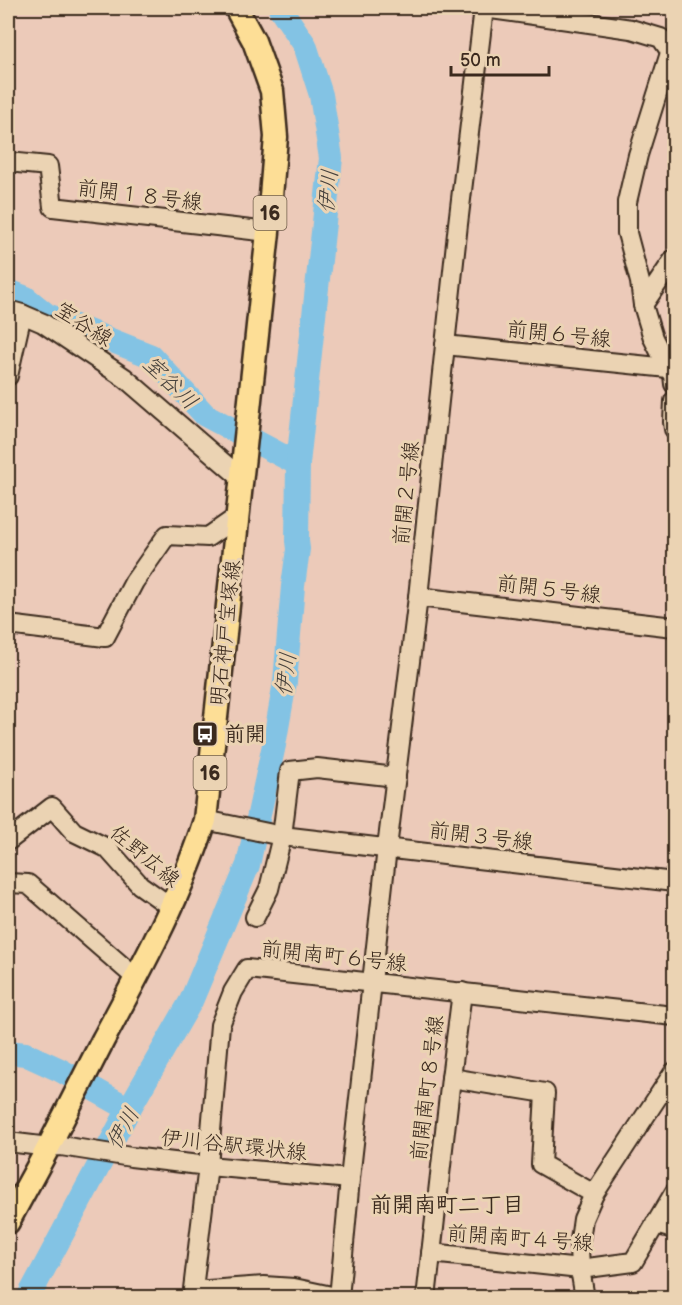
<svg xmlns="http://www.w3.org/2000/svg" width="682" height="1305" font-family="'Balsamiq Sans','Klee One',sans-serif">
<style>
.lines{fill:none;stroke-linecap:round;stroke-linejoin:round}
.river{stroke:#83c3e4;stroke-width:24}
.minor-casing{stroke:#3b2a1e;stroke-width:22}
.major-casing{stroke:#3b2a1e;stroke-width:27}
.minor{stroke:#ebd3b3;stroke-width:18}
.major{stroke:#fdde96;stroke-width:22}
.labels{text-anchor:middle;stroke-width:6;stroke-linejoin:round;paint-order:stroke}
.shield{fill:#ebd3b3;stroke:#705d4b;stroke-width:1.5}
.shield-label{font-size:20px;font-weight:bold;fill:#3b2a1e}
.street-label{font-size:21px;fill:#3b2a1e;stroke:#ebd3b3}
.poi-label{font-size:21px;font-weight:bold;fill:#3b2a1e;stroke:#ebd3b3;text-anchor:start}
.water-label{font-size:22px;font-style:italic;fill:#46413c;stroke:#ebd3b3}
.neighbourhood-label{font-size:22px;font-weight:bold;fill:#3b2a1e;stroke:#ebd3b3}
</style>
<rect width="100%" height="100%" fill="#eccab9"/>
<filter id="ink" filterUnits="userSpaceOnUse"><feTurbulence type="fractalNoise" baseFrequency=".0167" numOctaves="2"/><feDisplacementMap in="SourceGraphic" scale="12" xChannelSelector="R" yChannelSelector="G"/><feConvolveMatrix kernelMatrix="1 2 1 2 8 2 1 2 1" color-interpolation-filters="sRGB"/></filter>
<g filter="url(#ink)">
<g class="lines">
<g class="river">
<polyline points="8,291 26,298 47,315 151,356 205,415 298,464"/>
<polyline points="8,1052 25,1054 60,1070 129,1109"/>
<polyline points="28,1298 129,1109 191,1001 248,865 274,745 285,682 293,586 298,549 297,541 298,464 331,158 321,95 305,45 280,8"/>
</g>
<defs>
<g id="minor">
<polyline points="484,8 631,29 661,38 674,57"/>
<polyline points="670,53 638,155 627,202 627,233 640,282 643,305 653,338 668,368 673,375 674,384"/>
<polyline points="8,162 48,166 53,207 268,232"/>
<polyline points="643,305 674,259"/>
<polyline points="8,310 22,314 43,323 125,378 241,478"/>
<polyline points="445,345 668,368"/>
<polyline points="8,376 22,314"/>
<polyline points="674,401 673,422 674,429"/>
<polyline points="418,597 674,627"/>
<polyline points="8,625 105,637 134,582 167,535 208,537 238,516"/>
<polyline points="205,820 282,836 674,882"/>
<polyline points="8,841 52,807 74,832 107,848 140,885 171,907"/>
<polyline points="8,883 28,884 136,978"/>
<polyline points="255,917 269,889 282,836 290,771 317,768 396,777"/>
<polyline points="451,1078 545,1093 541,1164 594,1194"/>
<polyline points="8,1142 49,1147 61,1146 131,1157 208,1166 350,1179"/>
<polyline points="655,1224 674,1229"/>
<polyline points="431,1253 580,1269 633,1262 674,1193"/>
<polyline points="339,1298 350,1179 387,848 418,597 458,224 484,8"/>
<polyline points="341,1298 294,1288 264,1286 208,1290 193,1289 208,1166 220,1025 233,992 247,969 674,1016"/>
<polyline points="426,1298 451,1078 462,992"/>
<polyline points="585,1298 580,1269 579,1247 583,1219 594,1194 674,1072"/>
</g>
<path id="major" d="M8,1222c13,-25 28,-51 41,-76 18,-36 36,-71 54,-106 38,-71 78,-143 102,-220l63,-588 8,-95 -4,-46 -18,-50 -18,-33"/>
</defs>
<use href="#minor" class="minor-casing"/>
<use href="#major" class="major-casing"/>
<use href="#minor" class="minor"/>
<use href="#major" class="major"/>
</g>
</g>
<defs>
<symbol id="bus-square" viewBox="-11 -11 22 22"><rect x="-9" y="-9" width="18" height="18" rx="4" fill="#3b2a1e" stroke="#ebd3b3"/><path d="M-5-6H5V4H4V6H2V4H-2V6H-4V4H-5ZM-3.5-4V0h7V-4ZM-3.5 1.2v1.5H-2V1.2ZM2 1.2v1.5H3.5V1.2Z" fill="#fff"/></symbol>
</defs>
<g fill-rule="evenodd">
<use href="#bus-square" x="190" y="719" width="30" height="30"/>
</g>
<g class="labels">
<g class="shield">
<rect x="253.5" y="196" width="33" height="34" rx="4.5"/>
<rect x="193.5" y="756" width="33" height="34" rx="4.5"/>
</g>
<g class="shield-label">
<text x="270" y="220">16</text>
<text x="210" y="780">16</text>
</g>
<g class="street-label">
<text transform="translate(140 195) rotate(7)" y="7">前開１８号線</text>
<text transform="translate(84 324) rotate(33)" y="7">室谷線</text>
<text transform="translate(559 334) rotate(6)" y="7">前開６号線</text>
<text transform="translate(406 493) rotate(-84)" y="7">前開２号線</text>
<text transform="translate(549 589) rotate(7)" y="7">前開５号線</text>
<text transform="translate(225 633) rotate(-84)" y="7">明石神戸宝塚線</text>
<text transform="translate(481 836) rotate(7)" y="7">前開３号線</text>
<text transform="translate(145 856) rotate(40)" y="7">佐野広線</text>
<text transform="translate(334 956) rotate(6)" y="7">前開南町６号線</text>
<text transform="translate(427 1088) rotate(-83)" y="7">前開南町８号線</text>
<text transform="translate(234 1145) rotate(6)" y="7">伊川谷駅環状線</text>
<text transform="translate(520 1238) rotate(4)" y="7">前開南町４号線</text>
</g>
<g class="poi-label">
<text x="224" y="741">前開</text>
</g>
<g class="water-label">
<text transform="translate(327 191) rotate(-84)" y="8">伊川</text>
<text transform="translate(171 382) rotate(44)" y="8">室谷川</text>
<text transform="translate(285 674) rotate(-83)" y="8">伊川</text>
<text transform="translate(122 1128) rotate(-61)" y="8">伊川</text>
</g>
<g class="neighbourhood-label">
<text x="447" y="1212">前開南町二丁目</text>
</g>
</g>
<rect width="682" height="1305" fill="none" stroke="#ebd3b3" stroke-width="30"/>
<rect x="15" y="15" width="652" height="1275" fill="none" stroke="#3b2a1e" stroke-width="2" filter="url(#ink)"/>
<path d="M451 66v9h98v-9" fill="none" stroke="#3b2a1e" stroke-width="3"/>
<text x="460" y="66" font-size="18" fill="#3b2a1e" stroke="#ebd3b3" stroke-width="4.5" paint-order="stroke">50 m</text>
</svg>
